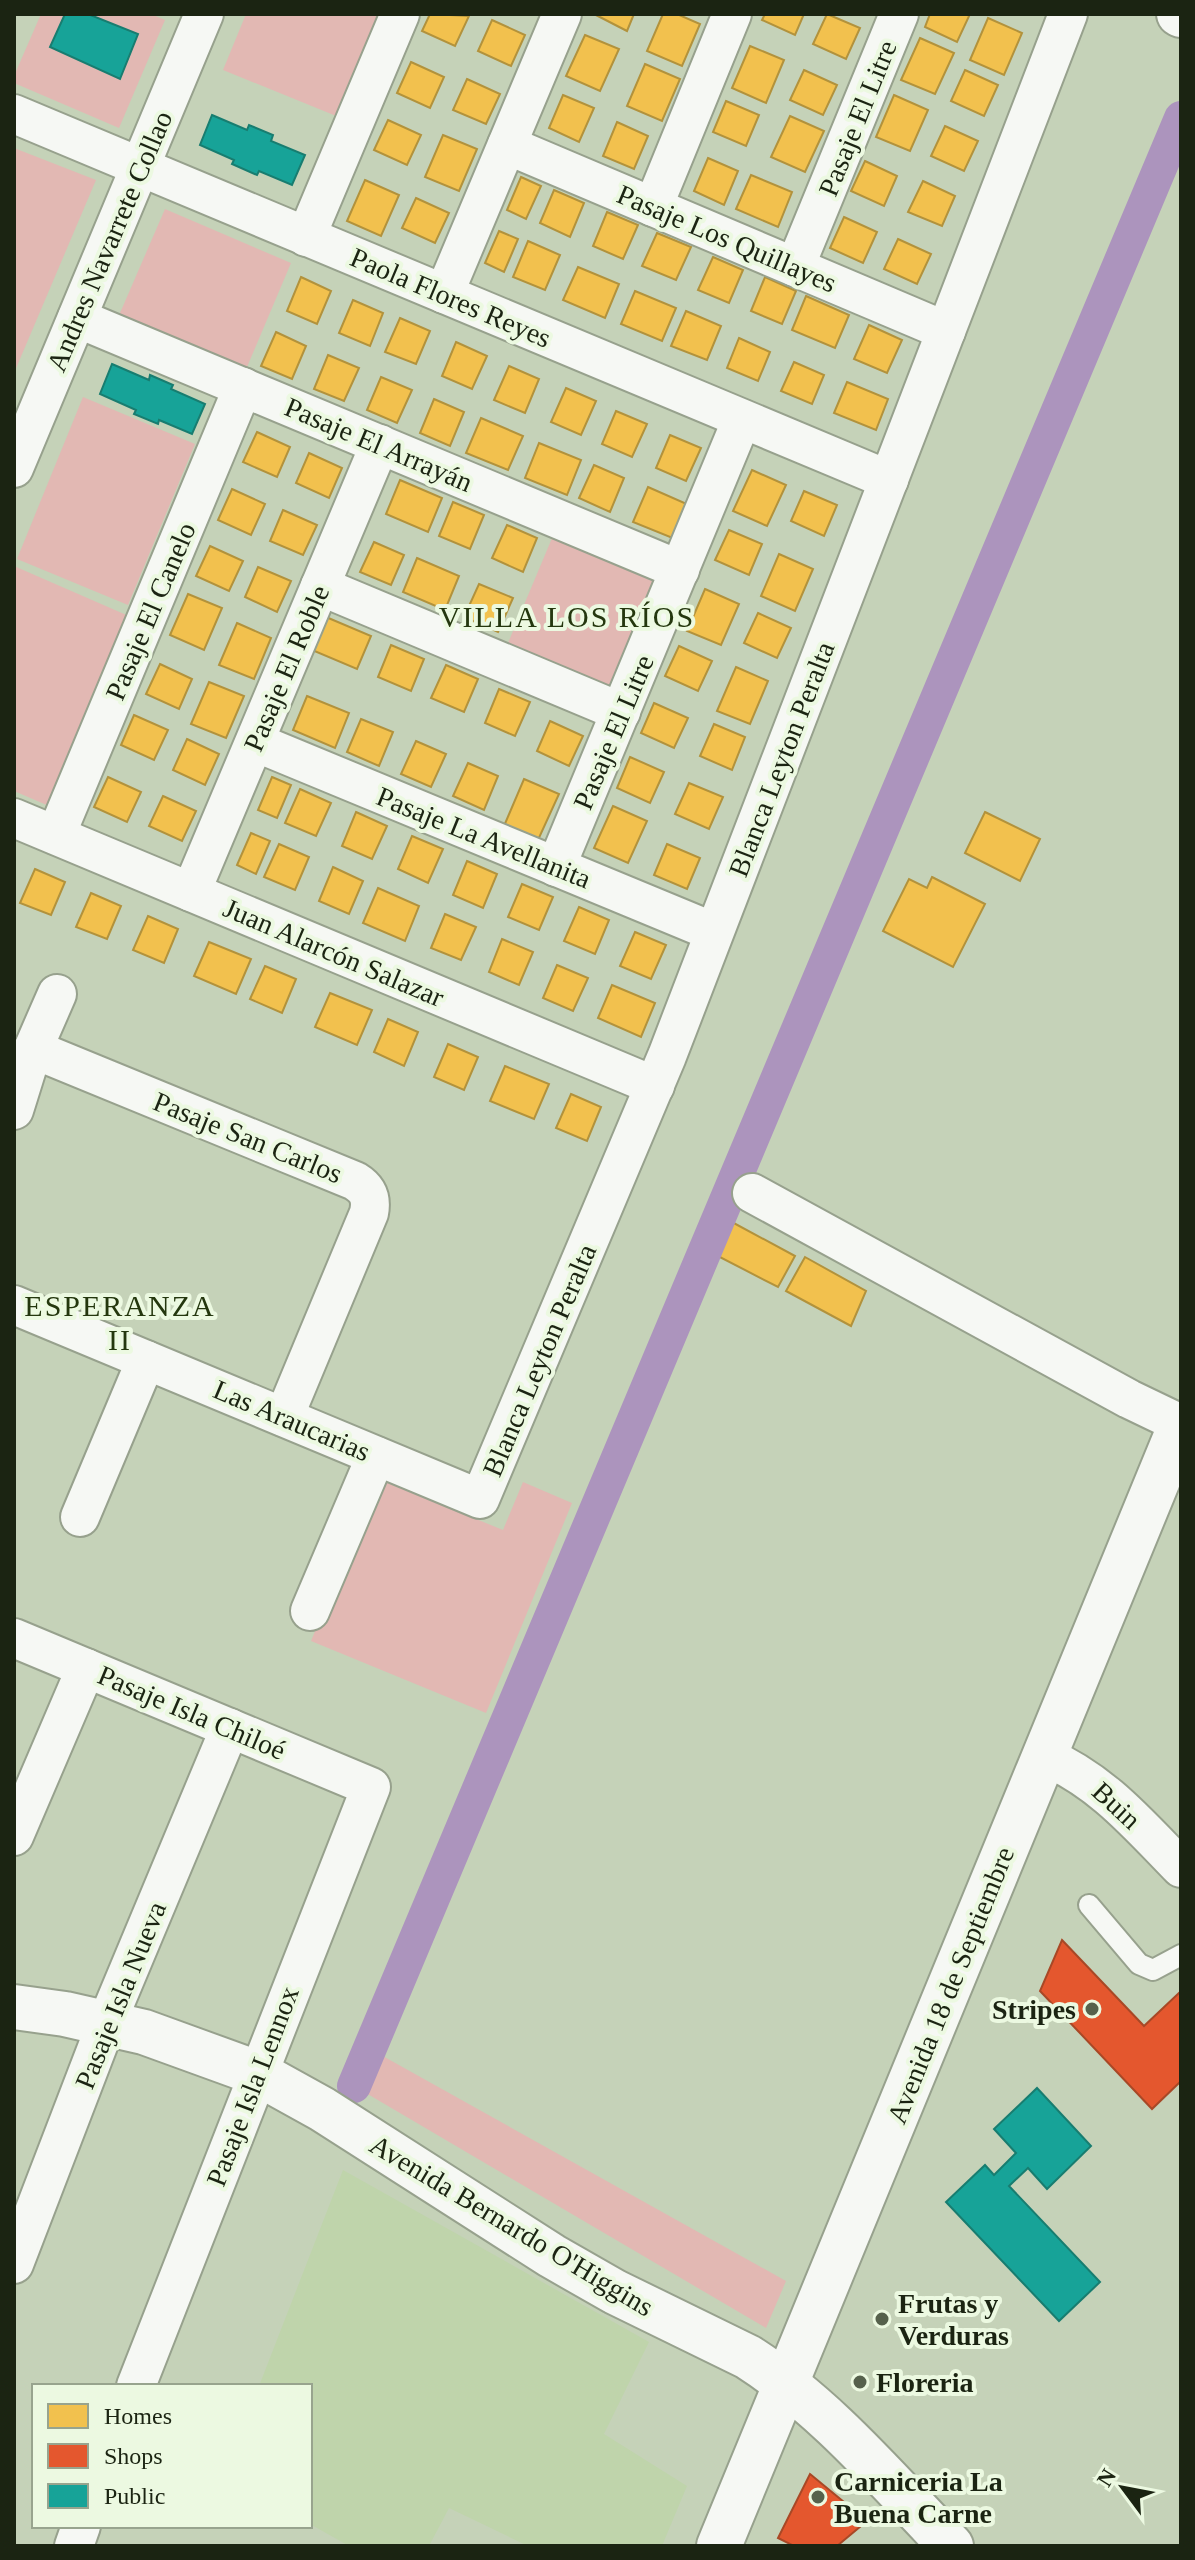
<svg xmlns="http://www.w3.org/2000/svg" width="1195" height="2560" font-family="'Times New Roman',serif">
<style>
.built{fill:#bfd4ab}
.green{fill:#e2b8b3}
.homes{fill:#f2c14e;stroke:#b2923c;stroke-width:2}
.shops{fill:#e4572e;stroke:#a84826;stroke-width:2}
.public{fill:#17a398;stroke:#187d70;stroke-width:2}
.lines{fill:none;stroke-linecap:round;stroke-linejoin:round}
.canal{stroke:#ac94bd;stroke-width:34}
.lane-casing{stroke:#97a18d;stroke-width:24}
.street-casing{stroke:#97a18d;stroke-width:42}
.secondary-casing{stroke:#97a18d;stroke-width:48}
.primary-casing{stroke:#97a18d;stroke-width:48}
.lane{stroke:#f6f8f4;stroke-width:20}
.street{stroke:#f6f8f4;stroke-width:38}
.secondary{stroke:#f6f8f4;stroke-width:44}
.primary{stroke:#f6f8f4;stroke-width:44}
.poi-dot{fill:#56614c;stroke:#ecf9e1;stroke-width:3}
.labels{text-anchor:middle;stroke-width:8;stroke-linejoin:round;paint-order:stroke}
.street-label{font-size:28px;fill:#1b2412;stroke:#ecf9e1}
.poi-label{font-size:28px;font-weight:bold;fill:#1b2412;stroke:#ecf9e1;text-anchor:start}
.neighbourhood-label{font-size:30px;letter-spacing:2px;fill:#24370e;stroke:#ecf9e1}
</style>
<rect width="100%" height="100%" fill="#c5d2b8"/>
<polygon class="built" points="343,2170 649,2342 604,2434 687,2486 662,2546 528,2546 449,2508 429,2546 349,2546 310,2524 310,2386 259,2386"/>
<g class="green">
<polygon points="41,14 151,14 165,20 119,128 14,83 14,76"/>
<polygon points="246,14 390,14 346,120 223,70"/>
<polygon points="14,148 96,180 14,373"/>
<polygon points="165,209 291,263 244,374 117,320"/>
<polygon points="83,397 195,444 128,605 17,559"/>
<polygon points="555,531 662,576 614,688 508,643"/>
<polygon points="14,566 131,617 49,806 14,791"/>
<polygon points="378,1479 503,1530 523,1482 572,1503 486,1713 311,1641"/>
<polygon points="372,2050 786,2281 766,2328 354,2086"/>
</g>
<g class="homes">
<polygon points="430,14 469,16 455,46 422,31"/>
<polygon points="594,14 634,14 627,31"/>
<polygon points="663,14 677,14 700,24 682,66 647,51"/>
<polygon points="765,14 804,14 795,35 762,20"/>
<polygon points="827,14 860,28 846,59 813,44"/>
<polygon points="930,14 970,14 957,42 925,27"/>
<polygon points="988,18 1022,33 1004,75 970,60"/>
<polygon points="492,20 525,35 511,66 478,51"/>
<polygon points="585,35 619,49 600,91 566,76"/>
<polygon points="920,38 954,53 935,94 901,80"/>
<polygon points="750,46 784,60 766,103 732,88"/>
<polygon points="411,62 444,77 430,108 397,93"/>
<polygon points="645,64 680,79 662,121 627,106"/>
<polygon points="804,70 837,85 823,115 790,100"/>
<polygon points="965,70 998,85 984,116 951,101"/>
<polygon points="467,79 500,94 486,124 453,110"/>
<polygon points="563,95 594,108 579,142 549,128"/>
<polygon points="894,95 928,110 910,151 876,137"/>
<polygon points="726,101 759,115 746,146 713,132"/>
<polygon points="790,116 824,131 805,172 771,157"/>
<polygon points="388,120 421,135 407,165 374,150"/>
<polygon points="617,122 648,136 634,169 603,156"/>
<polygon points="945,126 978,141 964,171 931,156"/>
<polygon points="443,135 477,149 459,191 425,177"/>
<polygon points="708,158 738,171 724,205 694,191"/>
<polygon points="865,161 897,176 884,206 851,191"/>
<polygon points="751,175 792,192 778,227 736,209"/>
<polygon points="521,177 541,186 526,219 507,210"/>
<polygon points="365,180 399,195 381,236 347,221"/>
<polygon points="923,181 955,196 942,226 908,212"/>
<polygon points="554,190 584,203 570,237 540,223"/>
<polygon points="416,198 449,213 435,243 402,228"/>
<polygon points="607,212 638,225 623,259 593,246"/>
<polygon points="844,217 877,232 863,263 830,248"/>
<polygon points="499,231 518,239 504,272 485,263"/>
<polygon points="657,233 691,247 676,280 642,266"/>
<polygon points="898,239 931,254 917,284 884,269"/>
<polygon points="528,241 560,255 545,290 513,277"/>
<polygon points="713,257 743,270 729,303 698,290"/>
<polygon points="578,267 619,284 605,318 563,300"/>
<polygon points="301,277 331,291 317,324 287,311"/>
<polygon points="765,277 796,291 782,324 751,311"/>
<polygon points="635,291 676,308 662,341 621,324"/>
<polygon points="806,296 849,315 835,348 792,330"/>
<polygon points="353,300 383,313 370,346 339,333"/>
<polygon points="686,311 721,326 707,360 671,346"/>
<polygon points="400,318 430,331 416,364 385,352"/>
<polygon points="869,325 902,340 887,373 854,359"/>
<polygon points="276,332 306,346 292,379 261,366"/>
<polygon points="739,338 770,352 758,381 727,368"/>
<polygon points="456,342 487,356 472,389 442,376"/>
<polygon points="328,355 359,368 344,401 314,389"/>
<polygon points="794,362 824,375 812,404 781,391"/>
<polygon points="509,366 539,379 525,413 494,400"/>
<polygon points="381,377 412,390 397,423 367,410"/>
<polygon points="847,382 888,399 876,430 834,413"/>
<polygon points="566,388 596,401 581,435 551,422"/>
<polygon points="434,399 464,412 450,446 420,433"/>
<polygon points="616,411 647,424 632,457 602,444"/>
<polygon points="481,418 523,436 508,470 466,453"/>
<polygon points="257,432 290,447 277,477 243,462"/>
<polygon points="670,435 701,448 686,481 656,468"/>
<polygon points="539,443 581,460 567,495 525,478"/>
<polygon points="309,453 342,468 329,498 296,483"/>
<polygon points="594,465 624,478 610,512 579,498"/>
<polygon points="752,470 786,485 767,526 733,511"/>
<polygon points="400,480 442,498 428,532 386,514"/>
<polygon points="648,487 689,505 675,539 633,522"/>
<polygon points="232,489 265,504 251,535 218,520"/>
<polygon points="804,491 837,505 824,536 791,521"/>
<polygon points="453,502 484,515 470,549 439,536"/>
<polygon points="283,510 317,525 303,555 270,541"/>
<polygon points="507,525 537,538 523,572 492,558"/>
<polygon points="729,530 762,544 749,575 715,560"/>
<polygon points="374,542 404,555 391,585 360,572"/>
<polygon points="210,546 243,561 229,591 196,576"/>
<polygon points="779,554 813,569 795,611 761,596"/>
<polygon points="417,558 459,576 445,610 403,592"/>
<polygon points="258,567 291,581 277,612 245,597"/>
<polygon points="479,584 513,598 498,632 464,617"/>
<polygon points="705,589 739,604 721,645 687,631"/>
<polygon points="188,594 222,608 204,650 170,635"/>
<polygon points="758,613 791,628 777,658 744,643"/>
<polygon points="326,617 371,636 357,669 312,650"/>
<polygon points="237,623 271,638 254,679 219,665"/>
<polygon points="391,645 424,659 411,691 378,677"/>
<polygon points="679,646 712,661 698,691 665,676"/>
<polygon points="160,664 192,679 179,709 146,694"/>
<polygon points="446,665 478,679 464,712 431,698"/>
<polygon points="736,667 768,681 750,724 717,711"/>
<polygon points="209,682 244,696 226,738 191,724"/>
<polygon points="499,689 530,702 515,736 485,723"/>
<polygon points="307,696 349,713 335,748 293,730"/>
<polygon points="654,703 688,718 674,748 641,733"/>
<polygon points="134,715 168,730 154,760 121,745"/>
<polygon points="361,719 393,732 379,766 347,752"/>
<polygon points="550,721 583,736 569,766 537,751"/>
<polygon points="714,724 745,737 732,770 700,756"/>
<polygon points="187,739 219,754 205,785 173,770"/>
<polygon points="416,741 446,754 431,787 401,774"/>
<polygon points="630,757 664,772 650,803 617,788"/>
<polygon points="468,763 498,776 484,810 453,796"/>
<polygon points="108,777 141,792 127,822 94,807"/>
<polygon points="272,777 291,785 277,818 258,810"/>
<polygon points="524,779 559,794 538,840 504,826"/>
<polygon points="689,783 723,797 709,829 675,814"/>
<polygon points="300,789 331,803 316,836 285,823"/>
<polygon points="163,796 196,811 182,841 149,826"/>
<polygon points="613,806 647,821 628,863 594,848"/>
<polygon points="356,812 387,826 372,859 342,846"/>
<polygon points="985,812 1040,839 1020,881 965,853"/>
<polygon points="251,833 270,841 256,874 237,865"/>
<polygon points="412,836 443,849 428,883 398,869"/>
<polygon points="279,844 309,857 295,890 264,877"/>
<polygon points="667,844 700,858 687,889 654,875"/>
<polygon points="467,861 497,874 483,908 453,895"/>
<polygon points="333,867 363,881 349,914 319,901"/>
<polygon points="35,869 65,882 51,915 20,903"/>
<polygon points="932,877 985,904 953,967 883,931 909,879 927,888"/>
<polygon points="522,884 553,897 539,930 508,917"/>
<polygon points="378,888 419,906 405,941 363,923"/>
<polygon points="91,893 121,906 107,939 76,927"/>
<polygon points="579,907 609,920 595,954 564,941"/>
<polygon points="445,914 476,927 461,960 431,948"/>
<polygon points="148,916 178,929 164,963 133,950"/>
<polygon points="635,932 666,945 651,979 620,966"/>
<polygon points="502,939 533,952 519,985 489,972"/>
<polygon points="209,942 251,959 236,994 194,976"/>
<polygon points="557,965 588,978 573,1011 543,998"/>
<polygon points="265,966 296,979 282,1013 250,999"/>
<polygon points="612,985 655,1003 641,1037 598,1018"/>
<polygon points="330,993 372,1010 357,1045 315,1027"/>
<polygon points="388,1019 418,1032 404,1066 374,1052"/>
<polygon points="448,1044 478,1057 464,1090 434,1077"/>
<polygon points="505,1066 549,1084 534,1119 490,1101"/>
<polygon points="571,1094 601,1107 587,1141 556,1128"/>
<polygon points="730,1221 795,1256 778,1287 712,1253"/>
<polygon points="805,1257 866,1291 851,1326 786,1291"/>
</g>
<g class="shops">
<polygon points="1062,1940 1144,2026 1181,1991 1181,2081 1152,2109 1040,1991"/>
<polygon points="810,2474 867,2521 837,2546 794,2546 778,2538"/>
</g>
<g class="public">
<polygon points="65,14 88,14 138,34 120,79 50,47"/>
<polygon points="212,115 247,130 249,125 273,135 271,141 305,155 292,185 259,171 257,175 232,164 234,160 200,145"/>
<polygon points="112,364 149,380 150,375 173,385 171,389 205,404 192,434 159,420 158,424 134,414 136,410 100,394"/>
<polygon points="1037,2088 1091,2146 1047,2189 1028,2168 1009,2186 1100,2282 1059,2321 946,2202 985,2165 994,2175 1016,2153 994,2129"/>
</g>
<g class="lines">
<polyline class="canal" points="354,2086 1181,118"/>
<defs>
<polyline id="lane" points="1089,1905 1139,1964 1153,1970 1181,1955"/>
<g id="street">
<polyline points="14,114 889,480"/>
<polyline points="507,145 946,331"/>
<polyline points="653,207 732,14"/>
<polyline points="306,237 400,14"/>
<polyline points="795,267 899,14"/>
<polyline points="444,294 562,14"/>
<polyline points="77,318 680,570"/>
<polyline points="14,468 204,14"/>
<polyline points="320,586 621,712"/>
<polyline points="255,742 714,932"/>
<polyline points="14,818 655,1086"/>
<polyline points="56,835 243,387"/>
<polyline points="556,867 742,419"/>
<polyline points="191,892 380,444"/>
<path d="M33,1049l322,132c13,8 17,17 14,32l-85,204"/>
<polyline points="14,1110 33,1049 57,994"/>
<polyline points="752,1193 1129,1399 1181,1424"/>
<polyline points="14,1305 480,1499 667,1056 1068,14"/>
<polyline points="80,1517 146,1360"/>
<polyline points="310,1611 376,1456"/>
<polyline points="14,1638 371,1787 136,2386"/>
<path d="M1044,1756c58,25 93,67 137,112"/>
<polyline points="14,1836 86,1668"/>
<polyline points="14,2264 107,2022 230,1728"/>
<polyline points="74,2546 81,2526"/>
</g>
<g id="secondary">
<polyline points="1179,14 1181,15"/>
<path d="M14,2007l51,7 79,18 113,41 65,36 230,147 63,36 133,65c78,50 139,123 203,189"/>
</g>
<polyline id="primary" points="719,2546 1181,1424"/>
</defs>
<use href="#lane" class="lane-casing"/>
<use href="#street" class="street-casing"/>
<use href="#secondary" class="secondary-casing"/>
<use href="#primary" class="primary-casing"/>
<use href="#lane" class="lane"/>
<use href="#street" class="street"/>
<use href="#secondary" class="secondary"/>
<use href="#primary" class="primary"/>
</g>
<g class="poi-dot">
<circle cx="1092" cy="2009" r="8"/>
<circle cx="882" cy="2319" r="8"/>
<circle cx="860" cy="2382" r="8"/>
<circle cx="818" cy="2497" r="8"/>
</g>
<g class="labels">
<g class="street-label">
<text transform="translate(857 118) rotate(-68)" y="10">Pasaje El Litre</text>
<text transform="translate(727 238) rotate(23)" y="10">Pasaje Los Quillayes</text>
<text transform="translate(109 241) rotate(-67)" y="10">Andres Navarrete Collao</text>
<text transform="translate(451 297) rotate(23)" y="10">Paola Flores Reyes</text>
<text transform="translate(379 444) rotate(23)" y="10">Pasaje El Arrayán</text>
<text transform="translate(150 611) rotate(-67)" y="10">Pasaje El Canelo</text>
<text transform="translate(286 668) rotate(-67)" y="10">Pasaje El Roble</text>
<text transform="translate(613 732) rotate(-67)" y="10">Pasaje El Litre</text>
<text transform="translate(781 759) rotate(-69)" y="10">Blanca Leyton Peralta</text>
<text transform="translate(484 837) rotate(22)" y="10">Pasaje La Avellanita</text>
<text transform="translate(334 952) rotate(23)" y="10">Juan Alarcón Salazar</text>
<text transform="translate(248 1137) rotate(22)" y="10">Pasaje San Carlos</text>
<text transform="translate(539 1360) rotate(-67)" y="10">Blanca Leyton Peralta</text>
<text transform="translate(292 1420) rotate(23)" y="10">Las Araucarias</text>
<text transform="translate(192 1712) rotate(23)" y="10">Pasaje Isla Chiloé</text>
<text transform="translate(1117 1805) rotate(43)" y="10">Buin</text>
<text transform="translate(950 1985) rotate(-68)" y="10">Avenida 18 de Septiembre</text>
<text transform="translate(120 1995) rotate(-68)" y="10">Pasaje Isla Nueva</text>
<text transform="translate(252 2086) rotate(-69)" y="10">Pasaje Isla Lennox</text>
<text transform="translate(512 2225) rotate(31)" y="10">Avenida Bernardo O'Higgins</text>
</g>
<g class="poi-label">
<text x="1076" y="2019" text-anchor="end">Stripes</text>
<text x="898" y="2313">Frutas y<tspan x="898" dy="32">Verduras</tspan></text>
<text x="876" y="2392">Floreria</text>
<text x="834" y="2491">Carniceria La<tspan x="834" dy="32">Buena Carne</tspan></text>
</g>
<g class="neighbourhood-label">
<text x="567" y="627">VILLA LOS RÍOS</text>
<text x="120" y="1316">ESPERANZA<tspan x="120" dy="34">II</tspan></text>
</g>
</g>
<rect width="1195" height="2560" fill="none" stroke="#1b2412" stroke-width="32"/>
<rect x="32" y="2384" width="280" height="144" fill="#ecf9e1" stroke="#98a48e" stroke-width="2"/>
<rect x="48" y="2404" width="40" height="24" fill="#f2c14e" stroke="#98a48e" stroke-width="2"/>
<text x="104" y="2424" font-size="24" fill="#1b2412">Homes</text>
<rect x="48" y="2444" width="40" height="24" fill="#e4572e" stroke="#98a48e" stroke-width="2"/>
<text x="104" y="2464" font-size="24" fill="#1b2412">Shops</text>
<rect x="48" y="2484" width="40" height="24" fill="#17a398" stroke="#98a48e" stroke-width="2"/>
<text x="104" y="2504" font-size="24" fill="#1b2412">Public</text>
<g transform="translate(1123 2488) rotate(302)" stroke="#ecf9e1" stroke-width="6" paint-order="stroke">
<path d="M0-6L14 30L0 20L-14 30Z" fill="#1b2412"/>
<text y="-12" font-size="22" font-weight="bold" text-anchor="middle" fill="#1b2412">N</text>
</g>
</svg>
